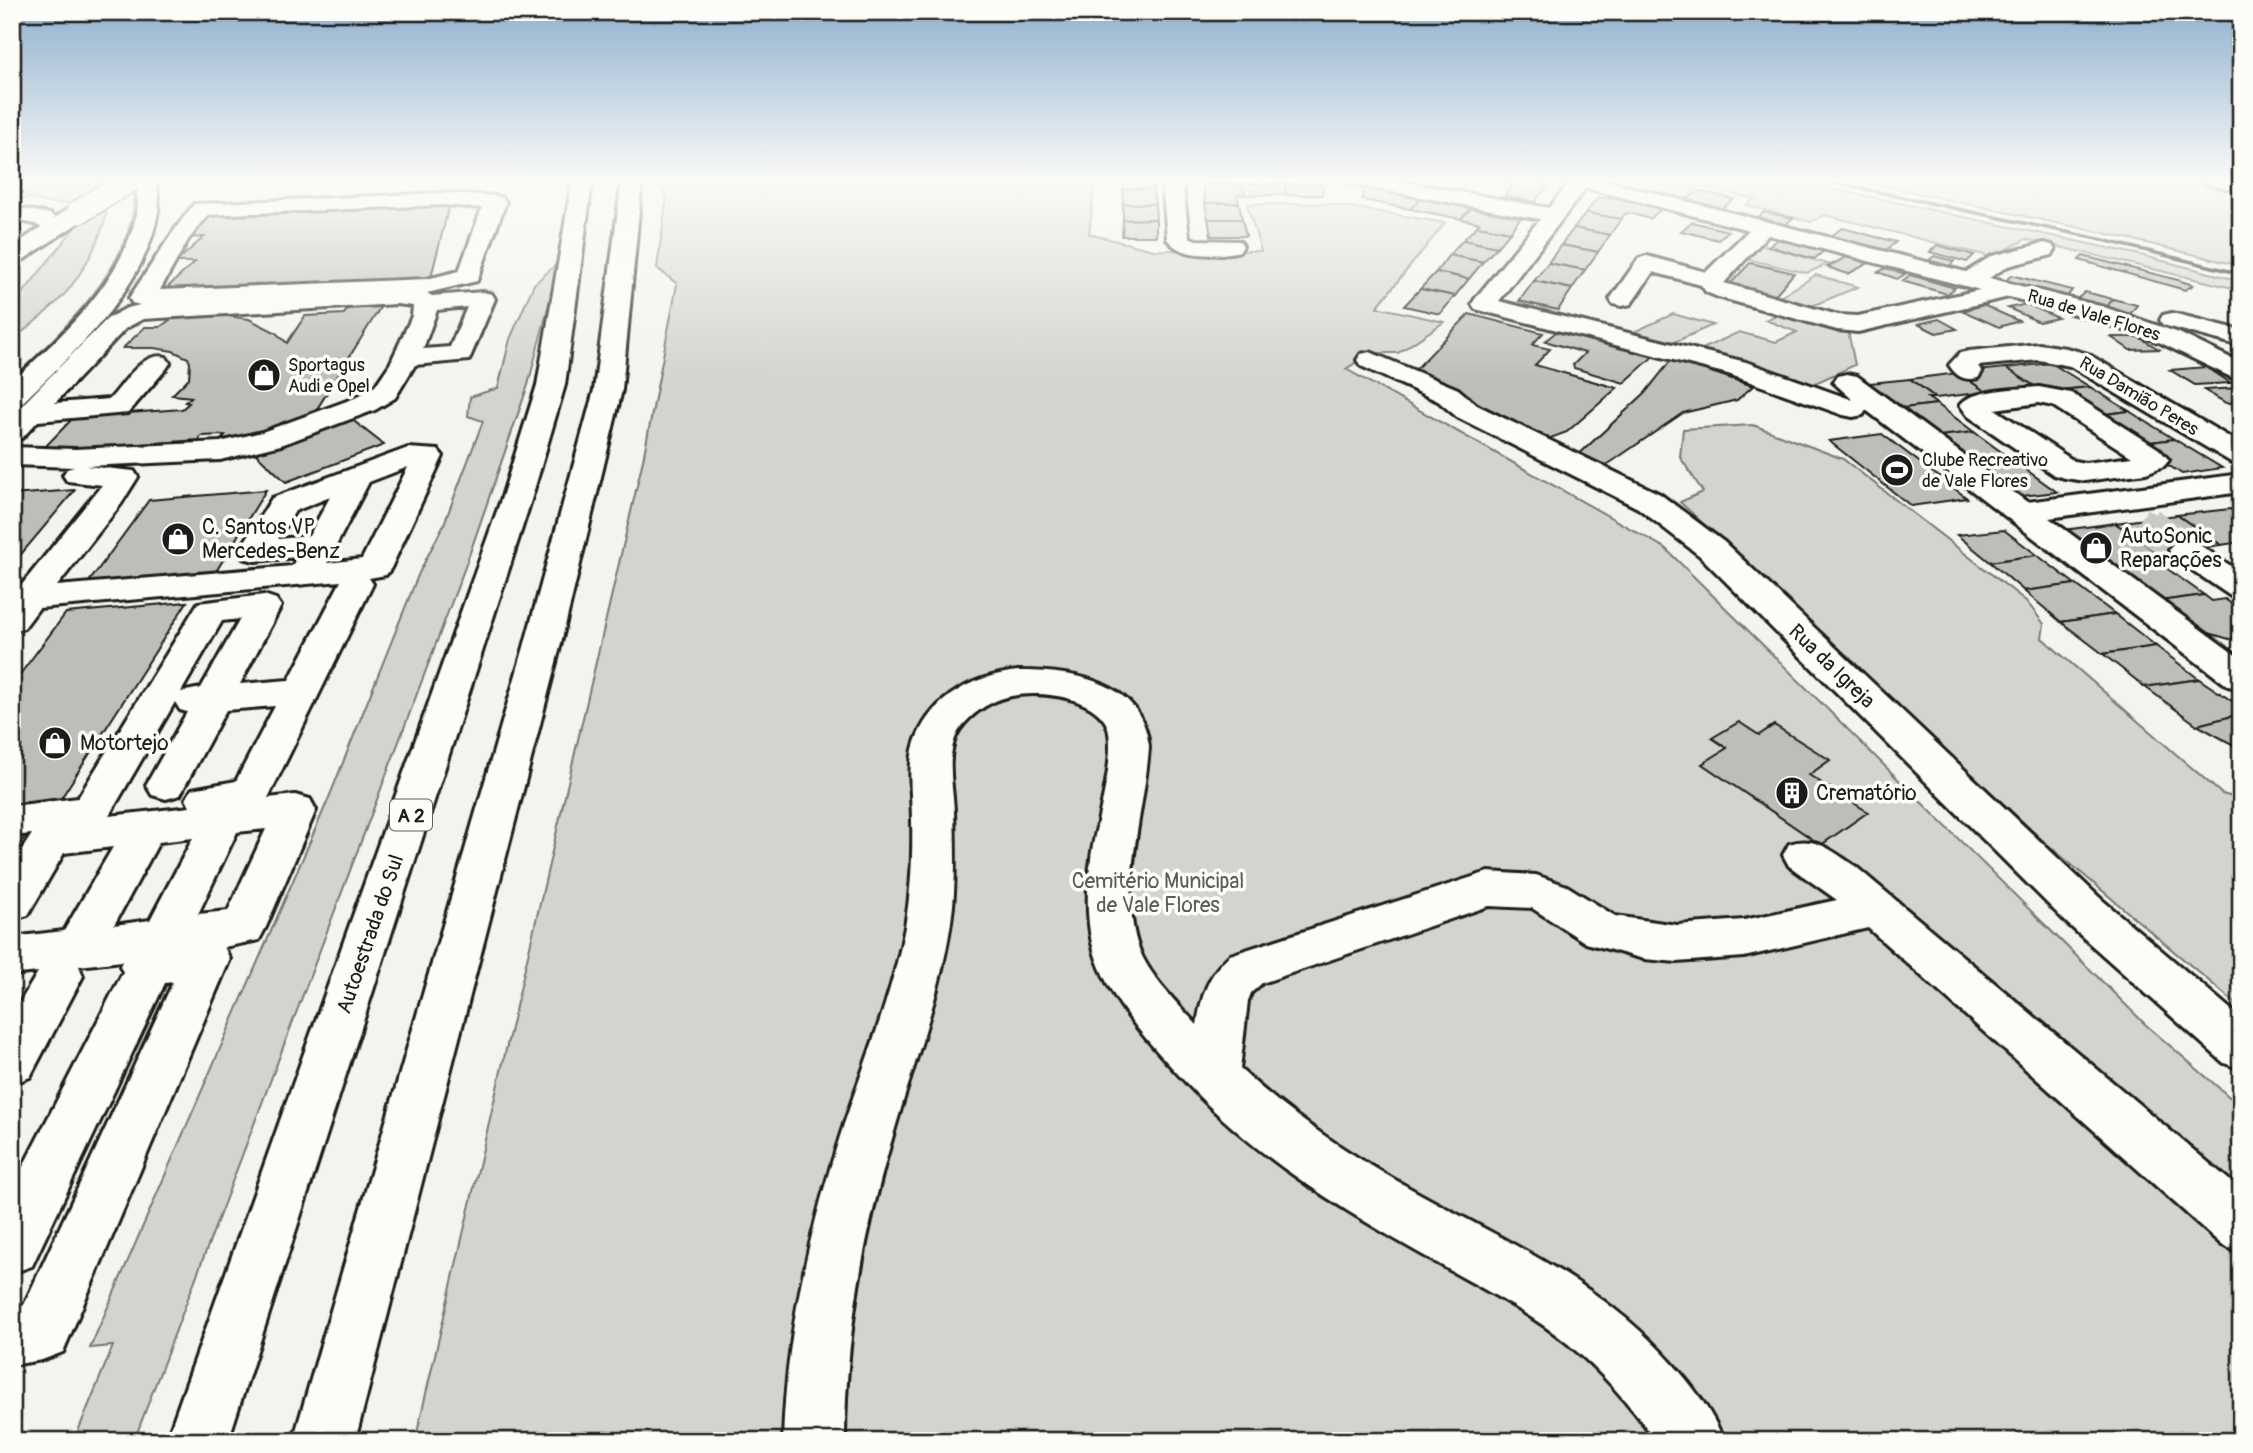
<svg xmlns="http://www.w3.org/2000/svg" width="2253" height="1453" font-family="Pangolin,sans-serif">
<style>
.green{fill:#d4d3cf;stroke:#787876;stroke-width:2}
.building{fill:#bebdba;stroke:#1c1c1c;stroke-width:2}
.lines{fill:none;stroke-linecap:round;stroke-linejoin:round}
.minor-tunnel-far1{stroke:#c9c8c4;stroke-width:28;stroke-dasharray:28 14;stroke-linecap:butt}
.minor-tunnel{stroke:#c9c8c4;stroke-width:36;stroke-dasharray:36 18;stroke-linecap:butt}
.minor-casing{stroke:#1c1c1c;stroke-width:6}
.major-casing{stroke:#1c1c1c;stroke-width:6}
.highway-casing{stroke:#1c1c1c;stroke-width:6}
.minor{fill:#fdfcf7;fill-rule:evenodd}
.major{fill:#fdfcf7;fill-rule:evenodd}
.highway{fill:#fdfcf7;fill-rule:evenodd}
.rail{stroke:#1c1c1c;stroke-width:3.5}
.major-bridge-casing{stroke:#1c1c1c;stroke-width:26;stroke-linecap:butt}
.major-bridge{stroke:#fdfcf7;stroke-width:23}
.labels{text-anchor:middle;stroke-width:7;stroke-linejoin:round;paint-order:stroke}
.far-street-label{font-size:18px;fill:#1c1c1c;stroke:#fdfcf7}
.far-poi-label{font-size:18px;fill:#1c1c1c;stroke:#fdfcf7;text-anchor:start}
.shield{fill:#fdfcf7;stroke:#605f5e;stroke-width:2}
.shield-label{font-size:19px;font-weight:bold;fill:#1c1c1c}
.poi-label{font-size:21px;fill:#1c1c1c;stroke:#fdfcf7;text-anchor:start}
.street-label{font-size:21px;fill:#1c1c1c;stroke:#fdfcf7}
.park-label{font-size:21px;fill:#5c5c5b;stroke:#fdfcf7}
</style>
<rect width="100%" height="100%" fill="#f4f3ee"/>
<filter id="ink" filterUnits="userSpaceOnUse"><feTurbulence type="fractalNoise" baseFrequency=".0143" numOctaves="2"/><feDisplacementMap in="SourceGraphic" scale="14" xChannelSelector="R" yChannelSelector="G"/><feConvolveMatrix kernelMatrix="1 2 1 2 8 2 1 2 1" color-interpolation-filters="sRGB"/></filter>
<g filter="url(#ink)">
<g class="green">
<path d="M12,179h90c18,31 -14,85 -33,110 -15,19 -39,36 -57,52v-34l67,-85 -2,-19h-30l-17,-5 -18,2z"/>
<path d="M134,179c22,74 -74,159 -122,206v-5c45,-45 107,-99 120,-164 3,-13 0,-25 2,-37z"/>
<polygon points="653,179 1095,179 1089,234 1153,250 1261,251 1247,204 1332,204 1445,223 1377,307 1444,322 1398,353 1371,353 1346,369 1665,548 2146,1025 2241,1107 2241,1441 415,1441 643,460 677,284 657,268 667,197"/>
<polygon points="1596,179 1788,179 2136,254 2241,281 2241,290 2026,239 1992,257 1825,215 1811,222 1746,205 1755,199 1698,186 1683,202"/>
<polygon points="1852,179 2198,179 2241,189 2241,266 2117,236"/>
<polygon points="1760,245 1828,264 1807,273 1746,259"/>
<polygon points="560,261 528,385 465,567 134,1441 74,1441 113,1346 90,1348 328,800 419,573 444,524 483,421 468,416 470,397 498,388 510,339 534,284"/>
<polygon points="1816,275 1858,287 1807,308 1775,300"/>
<polygon points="1673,314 1713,325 1668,345 1627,335"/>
<polygon points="1779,314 1848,331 1855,365 1811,385 1698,351 1739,332 1776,342 1797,332 1765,320"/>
<polygon points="1753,425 1843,459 2026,601 2044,624 2042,638 2222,794 2241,799 2241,1008 2040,838 1680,502 1703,492 1680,457 1683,429"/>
</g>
<g class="building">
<polygon points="1123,179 1154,179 1153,189 1123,189"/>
<polygon points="1509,179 1539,179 1536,182 1549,184 1535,202 1504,196 1513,185 1505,184"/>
<polygon points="1203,184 1242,184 1245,195 1237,195 1239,203 1205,203"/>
<polygon points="1242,184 1284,184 1287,195 1245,195"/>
<polygon points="1284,184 1324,184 1322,195 1287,195"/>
<polygon points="1364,188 1421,199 1410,209 1362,200"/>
<polygon points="1123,189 1153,189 1155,204 1123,204"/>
<polygon points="1699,191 1734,199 1721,209 1686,201"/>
<polygon points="1613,196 1620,198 1662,208 1650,219 1629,213 1625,214 1621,219 1586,213 1598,197 1609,199"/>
<polygon points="1421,199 1471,208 1461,219 1410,209"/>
<polygon points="450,202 430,281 160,294 195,262 176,262 204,237 187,238 218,210"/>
<polygon points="1205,203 1239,203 1242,219 1208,219"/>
<polygon points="1123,204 1155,204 1156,219 1123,220"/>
<polygon points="1471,208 1521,217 1510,232 1477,226 1479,223 1461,219"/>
<polygon points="1764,212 1793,218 1785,225 1756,219"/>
<polygon points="1586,213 1621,219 1610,235 1574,228"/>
<polygon points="1156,219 1156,236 1122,236 1123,220"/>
<polygon points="1208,219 1242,219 1246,236 1211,236"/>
<polygon points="1692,222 1728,231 1718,240 1681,231"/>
<polygon points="1477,226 1510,232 1497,247 1463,240"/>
<polygon points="1574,228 1610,235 1598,252 1561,245"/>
<polygon points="1842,228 1896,242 1885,251 1831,236"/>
<polygon points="1778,239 1824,251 1814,259 1768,246"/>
<polygon points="1463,240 1497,247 1483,262 1449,255"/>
<polygon points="1561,245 1598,252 1585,270 1548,263"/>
<polygon points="1937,245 1974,255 1967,262 1930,252"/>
<polygon points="1449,255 1483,262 1469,279 1436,272"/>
<polygon points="1848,256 1869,263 1848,274 1827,267"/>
<polygon points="1934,256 1954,261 1949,267 1928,261"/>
<polygon points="2083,256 2178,280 2193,285 2185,290 2079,260"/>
<polygon points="1548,263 1585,270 1572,289 1534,281"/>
<polygon points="1750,263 1794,273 1774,296 1729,285"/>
<polygon points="1886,268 1905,274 1897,279 1878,272"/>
<polygon points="1436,272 1469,279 1455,296 1420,289"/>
<polygon points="1910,275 1955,288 1947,294 1902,281"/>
<polygon points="2011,275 2072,290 2066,298 2005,282"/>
<polygon points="1534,281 1572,289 1558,310 1519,301"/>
<polygon points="1420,289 1455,296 1440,314 1404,306"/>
<polygon points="2085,292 2113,299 2106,308 2077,299"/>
<polygon points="2113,299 2137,305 2130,314 2106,308"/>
<polygon points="383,303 312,417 276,430 257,432 249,443 217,445 225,435 201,436 199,440 41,451 74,417 182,409 189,403 185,402 192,397 172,395 189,378 190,363 188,358 173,351 154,348 123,348 145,327 160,327 184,310 249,319 275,332 287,343 305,316 344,314 350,305"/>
<polygon points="2027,304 2058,318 2039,322 2008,308"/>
<polygon points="1983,305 2019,321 1999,327 1963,311"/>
<polygon points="1469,314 1543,333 1532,345 1550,349 1535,365 1617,388 1567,432 1540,442 1453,388 1413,372"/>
<polygon points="1939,319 1957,329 1936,333 1918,324"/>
<polygon points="1562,327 1657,353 1624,383 1574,368 1573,365 1585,353 1545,341"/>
<polygon points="2111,337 2138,337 2159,349 2130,350"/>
<polygon points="1672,359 1753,386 1737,400 1683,413 1601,469 1574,459 1645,393"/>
<polygon points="2051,363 2090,387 2051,391 2042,386 2036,387 2006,368"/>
<polygon points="2206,367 2231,383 2195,385 2170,370"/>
<polygon points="2006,368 2036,387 1986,392 1958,373"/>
<polygon points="1958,373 1986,392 1936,398 1910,379"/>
<polygon points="1910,379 1936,398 1928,398 1937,404 1895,409 1860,384"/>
<polygon points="2090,387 2129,411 2091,416 2051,391"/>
<polygon points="2237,388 2241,390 2241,402 2226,403 2204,390"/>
<polygon points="1937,404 1974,432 1932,437 1895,409"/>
<polygon points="2129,411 2174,439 2135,444 2091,416"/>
<polygon points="350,418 384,445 286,482 254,452"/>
<polygon points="1974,432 2014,461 1971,466 1932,437"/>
<polygon points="1882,434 1967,498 1911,506 1829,441"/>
<polygon points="2174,439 2222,468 2182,474 2135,444"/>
<polygon points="2014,461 2057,492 2013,497 1971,466"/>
<polygon points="75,490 12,565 12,495"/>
<polygon points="266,490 212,578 83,590 149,500"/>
<polygon points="2230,509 2241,515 2241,542 2221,545 2177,515"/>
<polygon points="2177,515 2221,545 2159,554 2115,523"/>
<polygon points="2115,523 2159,554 2149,556 2158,562 2115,568 2064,530"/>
<polygon points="2004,530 2037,555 1990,562 1957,535"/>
<polygon points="2037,555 2075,584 2024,591 1990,562"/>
<polygon points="2158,562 2204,595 2160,601 2115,568"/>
<polygon points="2075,584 2115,614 2061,622 2024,591"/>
<polygon points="2204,595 2212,601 2225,599 2241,611 2241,638 2229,639 2195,629 2160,601"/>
<polygon points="187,602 60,800 12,805 12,685 66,613"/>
<polygon points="2115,614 2156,646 2103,654 2061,622"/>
<polygon points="2156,646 2199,679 2145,687 2103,654"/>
<polygon points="2199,679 2241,707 2241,714 2197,725 2145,687"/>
<polygon points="2241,714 2241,749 2197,725"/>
<polygon points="1739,722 1759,735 1774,725 1830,760 1809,775 1868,812 1821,845 1702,764 1727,748 1712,738"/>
<polygon points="29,831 12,857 12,833"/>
</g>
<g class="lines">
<polyline class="minor-tunnel-far1" points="2140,520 2150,527"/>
<polyline class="minor-tunnel" points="2148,525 2185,550"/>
<defs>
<g id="minor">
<path d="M1162,179h20l7,58 7,3 44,1 3,5 -3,5c-21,5 -59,8 -73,-12z"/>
<path d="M1346,179h42l161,29 20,-25 -4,-4h33l368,93 26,-16 52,-13 8,2 3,5 -3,5 -44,11 -19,12 115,29 75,26 62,30v19l-80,-39 -75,-26 -77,-20 -151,35 -21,-2 -119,-33 -12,-5 -5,-7 -48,-13 -22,32 -9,2 -9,-2 -3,-5 29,-41 8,-2 59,16 43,-42 -163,-42 -87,113 247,61 107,38 -20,-18 4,-6 10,-2 10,2 170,126 214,-28v18l-192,26 192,141v30l-13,-3 -362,-276 -3,5 -10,2 -10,-2 -115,-41 -253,-65 -3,-5 3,-5 65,-80 -184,-34 -7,-2zM1768,235l193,50 19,5 -122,26 -20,-1 -114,-32z"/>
<polygon points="2201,179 2241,180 2241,192 2204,183"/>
<path d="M442,193l53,3 7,2 4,4 -29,79 -50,12 5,3 51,-4 9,2 3,5 -26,61 -54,5 -20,33 -20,12 -94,35 -61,15 -134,6 48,5 4,6 -17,27 -64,82 235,-20 5,-9 -42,4 -12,-3 -4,-7 33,-53 136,-50 30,2 5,6 -52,112 -5,7 -17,3 4,6 -105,214 27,-3 15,4 6,11 -50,117 -7,13 -35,7 6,12 -167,393 -21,8 -30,5v-58l12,-2 149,-323 -8,1 -133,283 -20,7v-85l111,-216 -3,-6 2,-5 -43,5 4,10 -53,101 -18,7v-68l26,-44 -26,3v-38l52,-6 49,-84 -49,6 -36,62 -16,5v-55l20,-31 -20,2v-30l66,-8 120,-195 66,-8 12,4 5,7 -41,78 49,-4 52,-99 -302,27 -15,20 -12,3v-34l90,-112 -35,-4 -4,-6 4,-6 7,-2 -62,-2v-18l63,2 145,-7 42,-10 93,-34 20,-12 15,-22 22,-48 1,-10 -16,-2 -254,15 -17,9 -71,75 55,-4c15,-16 32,-48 56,-42l4,6 -4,6 -38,44 -90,8 -16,17 -10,3v-26l96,-97 19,-10 13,-3 -8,-2 -3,-5c22,-32 41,-64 65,-94zM442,205l40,3 -23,63 -32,8 -267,11 28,-50 20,-25zM467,307l-17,40 -27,2 14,-39zM408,467l-46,92 -35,4 42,-81zM330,497l-21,39 -31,3 17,-28zM240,619l-39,69 -20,4 41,-71zM175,702l5,8 7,2 -41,73 6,10 14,4 14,-4 46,-85 49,-4 -39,75 -44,8 -6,10 4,8 -81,9zM266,829l-38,82 -30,3 39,-82zM193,838l-43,82 -36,5 45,-83z"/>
<polygon points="12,207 50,214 66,228 63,233 55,235 35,224 12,219"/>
<polygon points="2172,313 2241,330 2241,346 2163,325 2160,320 2163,315"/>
<path d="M2039,344l27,4 22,6 153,90v21l-10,-3 -161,-96 -31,-6 -61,6 4,6 -4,6c-14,3 -21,-1 -29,-13l11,-12 9,-2z"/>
<polygon points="1370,352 1458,389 1477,405 1660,494 1724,542 2101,899 2241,1018 2241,1069 2224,1063 2069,925 1700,556 1638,508 1457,417 1438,401 1361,366 1357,360 1361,354"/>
<path d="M2039,387l32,6 88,56 10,11 -5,6 -18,7 -61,8 -20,-3 -11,-3 -86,-59 -8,-11c11,-16 59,-16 79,-18zM2039,403l14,3 79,51 -47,6 -11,-2 -79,-52z"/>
<polygon points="2185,540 2197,543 2241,573 2241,598 2229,595 2173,557 2169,550 2173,543"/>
<path d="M1018,671c55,0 124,9 131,75 -3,61 -35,155 -6,212 13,25 35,46 54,67 4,-28 11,-51 33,-70l258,-83 48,3 31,11 48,30 62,9 67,-5 93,-20 -48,-34 -6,-11 6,-11c27,-9 44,8 66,22l386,324v63l-19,-8 -354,-317 -124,29 -67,5 -33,-3 -58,-16 -54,-35 -43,-2 -227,77 -11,10 -3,8 -8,68c48,44 102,81 159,113 99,57 194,93 272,180 22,24 41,49 53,79h-68c-25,-36 -55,-70 -89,-98 -39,-32 -85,-54 -128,-79 -88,-49 -176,-101 -246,-174 -38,-41 -88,-90 -101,-147 -6,-27 -5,-57 -1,-84 3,-31 31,-116 13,-139 -18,-25 -69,-30 -97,-23 -19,4 -43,22 -51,39 -10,23 -3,51 -2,75 1,32 2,63 -1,95 -8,75 -36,147 -57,219 -31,103 -51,208 -51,316h-62c3,-109 27,-214 61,-317 22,-65 48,-129 61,-197 6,-35 8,-71 7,-106 0,-27 -6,-58 5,-84 18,-42 58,-61 101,-66z"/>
</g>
<g id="major">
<path d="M136,179h20c1,10 4,22 2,32 -12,78 -83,140 -136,192l-10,2v-23c50,-47 112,-101 125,-171 2,-10 -1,-22 -1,-32z"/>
<polygon points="79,206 87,207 90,212 87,217 20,262 12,264 12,247 71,207"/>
</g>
<g id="highway">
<polygon points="569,179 589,179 591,189 565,385 532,497 228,1441 166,1441 502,497 537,385 571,189"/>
<polygon points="622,179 642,179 622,390 560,647 355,1441 293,1441 524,647 594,390"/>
</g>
</defs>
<use href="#minor" class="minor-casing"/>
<use href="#major" class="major-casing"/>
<use href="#highway" class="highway-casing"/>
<use href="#minor" class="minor"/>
<use href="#major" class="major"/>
<use href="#highway" class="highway"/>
<polyline class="rail" points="1817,179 2099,239 2241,274"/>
<defs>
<polyline id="major-bridge" points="79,212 132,179"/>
</defs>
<use href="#major-bridge" class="major-bridge-casing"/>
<use href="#major-bridge" class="major-bridge"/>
</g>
</g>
<linearGradient id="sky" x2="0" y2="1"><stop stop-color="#8fb0ce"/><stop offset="0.47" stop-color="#fafaf7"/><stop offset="1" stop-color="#fafaf7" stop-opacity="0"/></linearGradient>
<rect width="2253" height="382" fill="url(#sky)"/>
<defs>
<symbol id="shop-disc" viewBox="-11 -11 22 22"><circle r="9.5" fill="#1c1c1c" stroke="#fdfcf7"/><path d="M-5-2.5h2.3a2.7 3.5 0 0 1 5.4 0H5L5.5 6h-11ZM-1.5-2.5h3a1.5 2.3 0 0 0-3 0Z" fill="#fff"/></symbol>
<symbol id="stadium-disc" viewBox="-11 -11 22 22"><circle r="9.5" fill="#1c1c1c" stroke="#fdfcf7"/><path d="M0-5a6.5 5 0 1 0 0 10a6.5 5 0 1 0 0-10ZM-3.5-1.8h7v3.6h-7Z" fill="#fff"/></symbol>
<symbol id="building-disc" viewBox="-11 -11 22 22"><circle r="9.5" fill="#1c1c1c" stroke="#fdfcf7"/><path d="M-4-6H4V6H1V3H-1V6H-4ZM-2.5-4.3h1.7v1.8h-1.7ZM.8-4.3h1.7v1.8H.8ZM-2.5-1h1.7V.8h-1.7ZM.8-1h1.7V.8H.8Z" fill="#fff"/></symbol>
</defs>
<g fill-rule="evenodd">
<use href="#shop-disc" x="245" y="356" width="38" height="38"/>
<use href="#stadium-disc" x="1878" y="451" width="38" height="38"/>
<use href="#shop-disc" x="159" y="520" width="38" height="38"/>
<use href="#shop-disc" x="2077" y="529" width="38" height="38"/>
<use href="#shop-disc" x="36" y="724" width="38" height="38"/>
<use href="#building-disc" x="1773" y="774" width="38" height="38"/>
</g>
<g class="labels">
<g class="far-street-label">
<text transform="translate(2094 315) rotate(17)" y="6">Rua de Vale Flores</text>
<text transform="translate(2139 396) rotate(31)" y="6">Rua Damião Peres</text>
</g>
<g class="far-poi-label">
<text x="288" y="371">Sportagus<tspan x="288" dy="21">Audi e Opel</tspan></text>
<text x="1922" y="466">Clube Recreativo<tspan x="1922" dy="21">de Vale Flores</tspan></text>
</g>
<rect class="shield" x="390" y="799.5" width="42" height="31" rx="5"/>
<g class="shield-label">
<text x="411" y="822">A 2</text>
</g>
<g class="poi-label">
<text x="202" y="534">C. Santos VP<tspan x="202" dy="24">Mercedes-Benz</tspan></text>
<text x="2120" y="543">AutoSonic<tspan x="2120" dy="24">Reparações</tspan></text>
<text x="80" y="750">Motortejo</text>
<text x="1816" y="800">Crematório</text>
</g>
<g class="street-label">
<text transform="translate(1832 666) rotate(44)" y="7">Rua da Igreja</text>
<text transform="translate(370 934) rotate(-71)" y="7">Autoestrada do Sul</text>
</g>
<g class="park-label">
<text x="1158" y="888">Cemitério Municipal<tspan x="1158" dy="24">de Vale Flores</tspan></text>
</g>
</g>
<rect width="2253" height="1453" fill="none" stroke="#fdfcf7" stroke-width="42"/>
<rect x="21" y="21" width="2211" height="1411" fill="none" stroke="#1c1c1c" stroke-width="2.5" filter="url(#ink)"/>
</svg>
